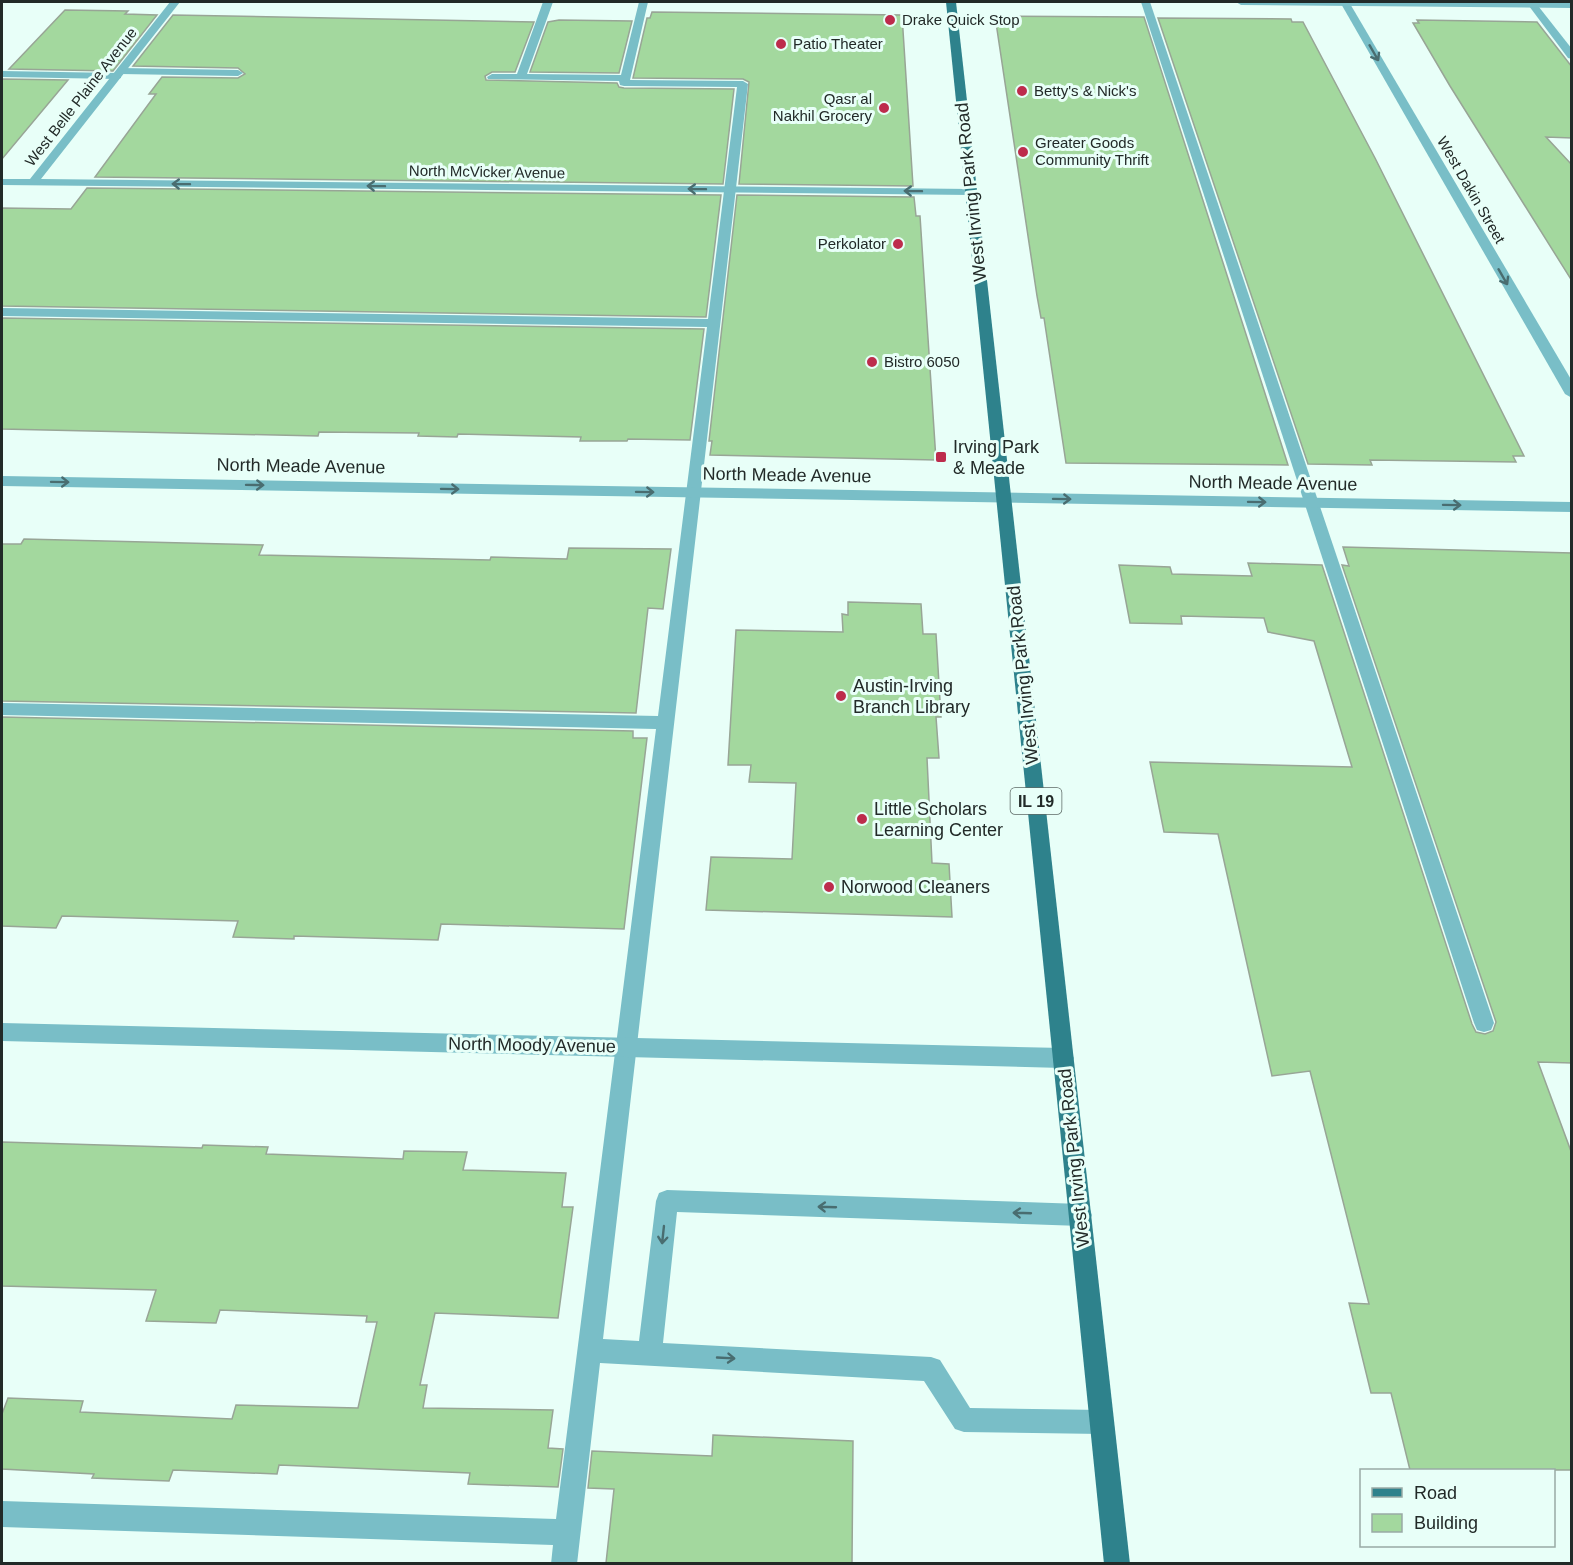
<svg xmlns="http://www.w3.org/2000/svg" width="1573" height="1565" font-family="Helvetica,sans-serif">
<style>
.building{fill:#a3d89e;stroke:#98a596;stroke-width:1.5}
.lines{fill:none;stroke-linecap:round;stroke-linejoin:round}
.service{fill:#79bec7;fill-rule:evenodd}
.minor{fill:#79bec7;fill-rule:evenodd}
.tertiary{fill:#79bec7;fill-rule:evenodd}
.primary{fill:#2e828c;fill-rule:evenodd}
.oneway{stroke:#496d70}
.poi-dot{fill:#bd2c4c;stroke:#e8fff8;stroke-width:2}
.labels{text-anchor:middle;stroke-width:6;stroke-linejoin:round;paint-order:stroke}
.far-poi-label{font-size:15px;fill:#222a28;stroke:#e8fff8;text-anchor:start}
.far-street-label{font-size:15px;fill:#222a28;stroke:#e8fff8}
.shield{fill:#e8fff8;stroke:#5d6a66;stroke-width:1.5}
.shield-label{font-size:16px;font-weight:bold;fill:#222a28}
.street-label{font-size:18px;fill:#222a28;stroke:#e8fff8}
.poi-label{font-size:18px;fill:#222a28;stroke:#e8fff8;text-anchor:start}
</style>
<rect width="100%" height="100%" fill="#e8fff8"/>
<g class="building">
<polygon points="65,10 128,11 125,14 157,15 113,71 9,69"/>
<polygon points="652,12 902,15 913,186 739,184 749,82 743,79 633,78 647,18 650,18"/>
<polygon points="173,15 534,22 515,72 492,72 485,76 486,80 617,83 619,87 624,88 734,89 723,184 95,177 156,94 149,94 162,77 238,78 245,74 238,68 133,66"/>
<polygon points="995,16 1144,17 1288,465 1066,463 1044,318 1041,318 1037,296"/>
<polygon points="1158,18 1291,19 1292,22 1303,22 1375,158 1524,456 1513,456 1516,462 1370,460 1372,465 1308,464"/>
<polygon points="559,20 632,21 619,73 530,72 548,22"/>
<polygon points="1417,20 1537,22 1572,67 1572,138 1546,137 1572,165 1572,281 1450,86 1413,23 1419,23"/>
<polygon points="2,79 68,80 2,159"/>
<polygon points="87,188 721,195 706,317 2,306 2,208 71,209"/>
<polygon points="737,195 914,197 916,216 920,216 936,460 710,455 712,441 709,441"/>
<polygon points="2,318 704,329 690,440 628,439 627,441 580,441 581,437 458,434 457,437 418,436 419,433 319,432 318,436 2,429"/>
<polygon points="24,539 263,545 259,555 490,560 491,557 567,559 569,548 671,549 663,609 648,608 636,713 2,701 2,544 21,544"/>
<polygon points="1343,547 1572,553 1572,1063 1538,1062 1572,1154 1572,1470 1410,1470 1391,1393 1371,1393 1349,1303 1369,1304 1310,1071 1272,1076 1218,834 1164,832 1150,762 1352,767 1314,641 1268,632 1264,618 1181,616 1182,624 1130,623 1119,565 1170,567 1172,574 1252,576 1248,563 1322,565 1472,1024 1476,1032 1485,1034 1493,1031 1496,1022 1342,565 1349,566"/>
<polygon points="848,602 921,604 923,634 936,634 941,717 936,717 939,758 927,758 932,863 949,864 952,917 706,910 711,857 792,859 796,783 749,782 751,765 728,765 736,630 843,632 842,614 848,615"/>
<polygon points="2,717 633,731 633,738 647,738 624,929 441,924 438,940 294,936 294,939 233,937 238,921 62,916 56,928 2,926"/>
<polygon points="2,1142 202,1148 203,1145 268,1147 266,1154 403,1159 404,1151 467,1152 463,1170 566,1173 562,1207 573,1207 558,1318 435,1313 420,1385 427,1385 423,1408 553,1410 548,1448 563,1449 558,1487 468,1484 470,1473 279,1465 277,1474 173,1470 169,1481 92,1478 94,1474 2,1469 2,1414 8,1398 83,1401 80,1412 232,1419 236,1405 358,1408 377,1322 366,1322 367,1316 220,1310 216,1323 146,1321 156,1290 2,1286"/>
<polygon points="713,1435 853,1441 852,1563 606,1563 614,1489 588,1488 592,1451 712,1456"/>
</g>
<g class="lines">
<g class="service">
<polygon points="543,2 553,2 527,74 621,75 639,2 648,2 630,80 743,81 748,84 603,1339 639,1341 656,1201 659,1193 667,1190 1081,1204 1089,1207 1092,1215 1089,1223 1081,1226 677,1212 663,1343 931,1357 940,1360 970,1408 1102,1410 1111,1413 1114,1422 1111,1431 1102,1434 964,1432 955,1429 924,1381 600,1363 577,1564 551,1564 553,1545 2,1527 2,1501 556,1519 656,729 2,715 2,703 658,716 707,327 2,316 2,308 708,319 737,87 624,86 620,85 619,81 488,79 487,77 492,74 517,74"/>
<polygon points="1141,2 1150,2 1494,1023 1491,1030 1484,1032 1477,1030 1474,1023"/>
<polygon points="1526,2 1535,2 1572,49 1572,59 1568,58"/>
<polygon points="121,68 238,70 243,73 238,76 121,74 121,78 117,79 2,77 2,71 117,73 117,69"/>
</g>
<g class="minor">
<polygon points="170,2 180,2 41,179 971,189 977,192 971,195 2,185 2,179 30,179"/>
<polygon points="1340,2 1349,2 1572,381 1572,398 1565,394"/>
<polygon points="2,476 1572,502 1572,512 2,486"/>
<polygon points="2,1023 1063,1048 1070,1051 1074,1058 1070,1065 1063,1068 2,1041"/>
</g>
<polygon class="tertiary" points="1236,2 1572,2 1572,8 1241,5"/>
<polygon class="primary" points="946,2 956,2 1130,1564 1104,1564"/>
</g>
<defs><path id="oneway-shaft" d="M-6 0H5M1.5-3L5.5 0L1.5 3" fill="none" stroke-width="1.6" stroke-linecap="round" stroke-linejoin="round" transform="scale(1.5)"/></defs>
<g class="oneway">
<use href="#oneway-shaft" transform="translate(1374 53) rotate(60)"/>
<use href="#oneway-shaft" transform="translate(181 184) rotate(-179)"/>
<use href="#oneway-shaft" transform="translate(376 186) rotate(-179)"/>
<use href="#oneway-shaft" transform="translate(697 189) rotate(-179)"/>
<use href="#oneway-shaft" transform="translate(913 191) rotate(-179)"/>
<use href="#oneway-shaft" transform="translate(1503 277) rotate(60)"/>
<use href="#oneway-shaft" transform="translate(60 482) rotate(1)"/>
<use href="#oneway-shaft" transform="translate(255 485) rotate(1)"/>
<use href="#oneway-shaft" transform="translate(450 489) rotate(1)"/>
<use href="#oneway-shaft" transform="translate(645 492) rotate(1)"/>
<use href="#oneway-shaft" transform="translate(1062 499) rotate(1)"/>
<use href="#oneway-shaft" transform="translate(1257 502) rotate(1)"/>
<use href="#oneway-shaft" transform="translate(1452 505) rotate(1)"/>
<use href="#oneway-shaft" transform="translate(827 1207) rotate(-178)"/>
<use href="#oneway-shaft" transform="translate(1022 1213) rotate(-178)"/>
<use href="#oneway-shaft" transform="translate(663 1235) rotate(96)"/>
<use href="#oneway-shaft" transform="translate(726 1358) rotate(3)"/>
</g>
<g class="poi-dot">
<circle cx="890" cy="20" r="6"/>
<circle cx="781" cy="44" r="6"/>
<circle cx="1022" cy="91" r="6"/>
<circle cx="884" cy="108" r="6"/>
<circle cx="1023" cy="152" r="6"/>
<circle cx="898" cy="244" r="6"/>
<circle cx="872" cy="362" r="6"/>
<rect x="935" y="451" width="12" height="12" rx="3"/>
<circle cx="841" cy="696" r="6"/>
<circle cx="862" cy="819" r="6"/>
<circle cx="829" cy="887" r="6"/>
</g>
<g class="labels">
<g class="far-poi-label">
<text x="902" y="25">Drake Quick Stop</text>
<text x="793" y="49">Patio Theater</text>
<text x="1034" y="96">Betty's &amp; Nick's</text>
<text x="872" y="104" text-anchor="end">Qasr al<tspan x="872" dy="17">Nakhil Grocery</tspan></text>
<text x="1035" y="148">Greater Goods<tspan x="1035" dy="17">Community Thrift</tspan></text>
<text x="886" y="249" text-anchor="end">Perkolator</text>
<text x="884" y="367">Bistro 6050</text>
</g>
<g class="far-street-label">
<text transform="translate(81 97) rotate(-52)" y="5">West Belle Plaine Avenue</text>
<text transform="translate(487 172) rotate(1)" y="5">North McVicker Avenue</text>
<text transform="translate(1471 190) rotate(60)" y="5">West Dakin Street</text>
</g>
<rect class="shield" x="1010.5" y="788" width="51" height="26" rx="4.5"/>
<g class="shield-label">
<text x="1036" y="807">IL 19</text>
</g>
<g class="street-label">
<text transform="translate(971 192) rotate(-96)" y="6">West Irving Park Road</text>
<text transform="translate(301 466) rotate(1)" y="6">North Meade Avenue</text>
<text transform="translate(787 475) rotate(1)" y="6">North Meade Avenue</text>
<text transform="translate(1273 483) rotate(1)" y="6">North Meade Avenue</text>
<text transform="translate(1023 675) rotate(-96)" y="6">West Irving Park Road</text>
<text transform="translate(532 1045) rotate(1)" y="6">North Moody Avenue</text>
<text transform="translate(1074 1158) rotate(-96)" y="6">West Irving Park Road</text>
</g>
<g class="poi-label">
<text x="953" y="453">Irving Park<tspan x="953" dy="21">&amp; Meade</tspan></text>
<text x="853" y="692">Austin-Irving<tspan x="853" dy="21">Branch Library</tspan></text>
<text x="874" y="815">Little Scholars<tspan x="874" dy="21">Learning Center</tspan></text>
<text x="841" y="893">Norwood Cleaners</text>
</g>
</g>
<rect width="1573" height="1565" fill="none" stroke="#222a28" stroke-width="6"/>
<rect x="1360" y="1469" width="195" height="78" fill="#e8fff8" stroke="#99aaa5" stroke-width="1.5"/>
<rect x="1372" y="1488" width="30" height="9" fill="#2e828c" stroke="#99aaa5" stroke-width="1.5"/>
<text x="1414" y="1499" font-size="18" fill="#222a28">Road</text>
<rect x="1372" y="1514" width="30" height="18" fill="#a3d89e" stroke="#99aaa5" stroke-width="1.5"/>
<text x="1414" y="1529" font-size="18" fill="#222a28">Building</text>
</svg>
